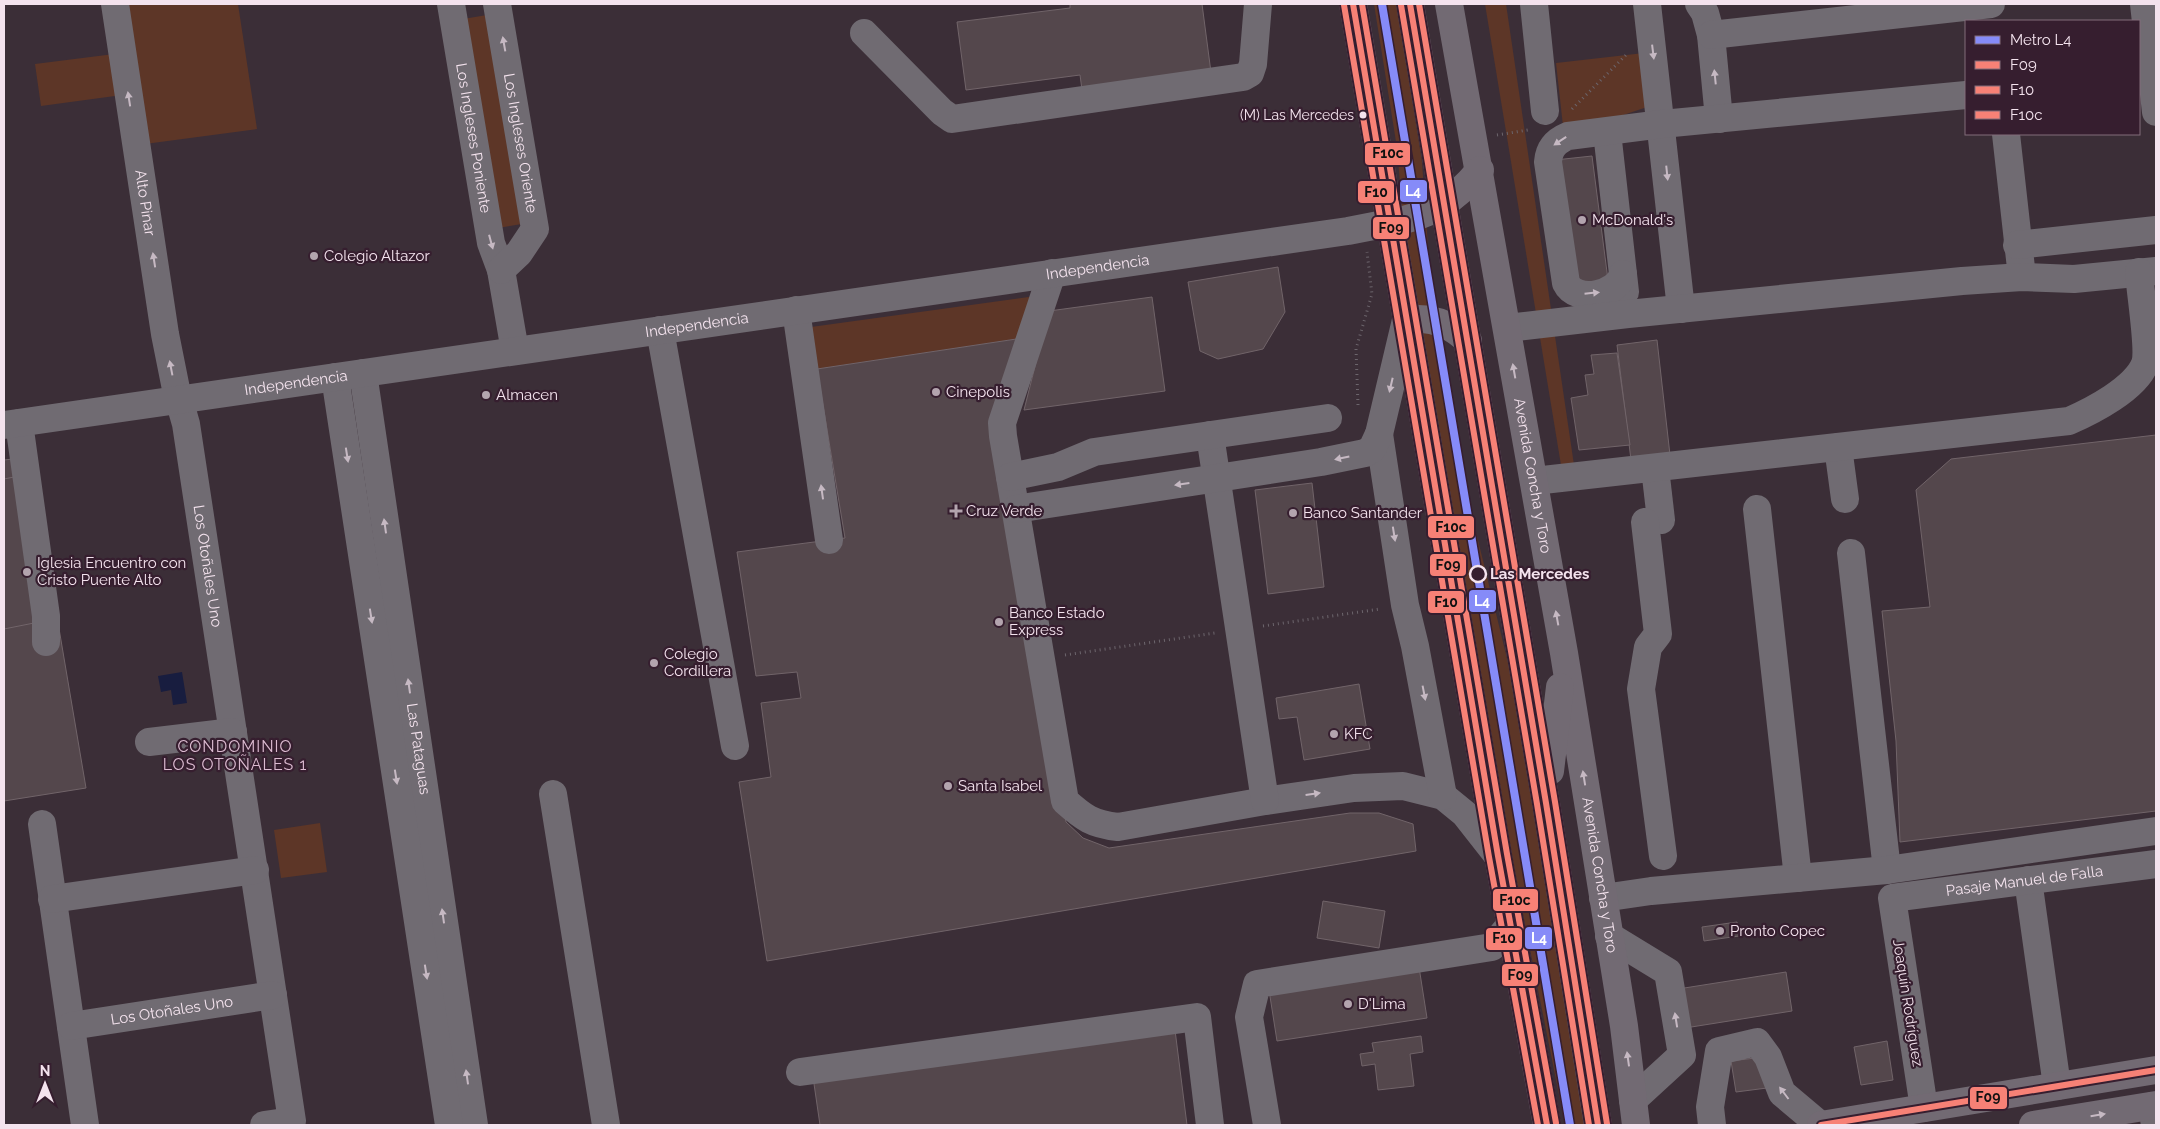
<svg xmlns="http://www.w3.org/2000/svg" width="2160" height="1129" font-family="Raleway,sans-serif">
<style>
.green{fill:#5d3627}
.water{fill:#181d3f}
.building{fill:#54474c;stroke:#716469}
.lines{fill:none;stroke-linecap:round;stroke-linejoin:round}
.path{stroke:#6c656c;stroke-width:3;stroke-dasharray:1 4;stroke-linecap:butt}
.minor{stroke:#706b72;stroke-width:28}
.major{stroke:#726a73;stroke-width:28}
.bus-1-casing{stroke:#361e2f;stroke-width:10}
.bus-2-casing{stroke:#361e2f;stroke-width:10}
.bus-3-casing{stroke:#361e2f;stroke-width:10}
.bus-1{stroke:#f78176;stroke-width:6}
.bus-2{stroke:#f78176;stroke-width:6}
.bus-3{stroke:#f78176;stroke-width:6}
.metro-1-casing{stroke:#361e2f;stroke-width:11}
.metro-1{stroke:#868bf8;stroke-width:8}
.oneway{fill:#c6b9c3}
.bus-dot{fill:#f4e3ee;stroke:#361e2f;stroke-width:2}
.poi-dot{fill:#b3a4ae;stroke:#361e2f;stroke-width:2}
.stop-dot{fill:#361e2f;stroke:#f4e3ee;stroke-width:2.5}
.labels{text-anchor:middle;stroke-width:4.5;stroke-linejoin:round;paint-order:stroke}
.bus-label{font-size:14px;fill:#f4e3ee;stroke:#361e2f;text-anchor:end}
.street-label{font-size:15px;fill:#f4e3ee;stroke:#361e2f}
.poi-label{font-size:15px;fill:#f4e3ee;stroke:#361e2f;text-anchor:start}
.stop-label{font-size:15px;font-weight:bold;fill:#f4e3ee;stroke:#361e2f;text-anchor:start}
.neighbourhood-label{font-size:16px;letter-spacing:1px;fill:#dcbbd1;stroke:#361e2f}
.line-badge{stroke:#361e2f;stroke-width:2}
.badge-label{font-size:14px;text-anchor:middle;font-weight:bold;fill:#fff}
.pale-badge-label{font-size:14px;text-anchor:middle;font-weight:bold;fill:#111}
</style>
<rect width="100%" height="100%" fill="#3b2e37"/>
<g class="green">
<polygon points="123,4 238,4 257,129 145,144 137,93 41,106 35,64 130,52"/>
<polygon points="1374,4 1397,4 1422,162 1430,275 1462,475 1528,744 1590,1125 1565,1125 1505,824 1405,241 1397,148"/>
<polygon points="1485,4 1506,4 1574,465 1561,465"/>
<polygon points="487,15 522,224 498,228 463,19"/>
<polygon points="1644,53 1650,106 1564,135 1556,63"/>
<polygon points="1036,296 1023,338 817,369 811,327"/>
<polygon points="320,823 327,872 281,878 274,830"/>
</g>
<polygon class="water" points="182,672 187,703 173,705 171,690 161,692 158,676"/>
<g class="building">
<polygon points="1070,4 1202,4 1212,80 1083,97 1080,75 966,90 957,22 1070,8"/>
<polygon points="1592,156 1608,280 1571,285 1555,160"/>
<polygon points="1278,267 1285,312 1263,349 1218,359 1200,351 1188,282"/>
<polygon points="1152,297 1165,391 1024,410 1049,311"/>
<polygon points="1023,338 998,424 1066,822 1083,838 1109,848 1350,813 1379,813 1413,824 1416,851 767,961 739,782 771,777 761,703 801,698 797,672 756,676 737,552 845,538 817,369"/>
<polygon points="1657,340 1670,455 1631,460 1617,345"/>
<polygon points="1617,353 1630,445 1579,450 1571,398 1588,395 1585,375 1594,374 1591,355"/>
<polygon points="2156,435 2156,811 1900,842 1896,741 1882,611 1930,607 1916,490 1951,459"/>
<polygon points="30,457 86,788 4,801 4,460"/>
<polygon points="14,477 39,622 4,629 4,479"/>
<polygon points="1312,483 1324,587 1268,594 1255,490"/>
<polygon points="1359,684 1370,749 1304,760 1297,717 1279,719 1276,698"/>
<polygon points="1323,901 1385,911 1379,948 1317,938"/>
<polygon points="1737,922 1739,936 1704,941 1702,927"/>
<polygon points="1419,967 1427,1018 1277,1041 1269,990"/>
<polygon points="1786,972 1792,1011 1685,1028 1678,989"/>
<polygon points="1175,1030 1187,1125 820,1125 813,1077"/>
<polygon points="1421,1036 1423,1052 1410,1054 1414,1086 1378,1090 1375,1064 1362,1066 1360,1054 1374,1052 1372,1043"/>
<polygon points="1887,1041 1893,1080 1861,1085 1854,1047"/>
<polygon points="1763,1057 1767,1088 1736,1092 1731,1061"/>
</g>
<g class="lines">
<g class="path">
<polyline points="1572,109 1626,55"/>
<polyline points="1497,135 1528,130"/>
<polyline points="1358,405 1356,349 1372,294 1367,252"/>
<polyline points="1263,626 1380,609"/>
<polyline points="1065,655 1215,633"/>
</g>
<g class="minor">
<path id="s1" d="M115,4l50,330 11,55 10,35 106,697 -28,4"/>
<path id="s2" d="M451,4l40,239 10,27 14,81"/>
<path id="s3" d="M497,4l38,225 -16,24 -18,17"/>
<polyline points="1534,4 1545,111"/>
<polyline points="1647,4 1681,309"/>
<polyline points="1699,4 1705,13 1711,35 1719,119"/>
<polyline points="2144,4 2156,112"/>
<polyline points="864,33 942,112 952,119 1243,77 1250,73 1253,64 1258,4"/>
<polyline points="1711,35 1991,4"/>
<polyline points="1607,132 1625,292"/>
<polyline points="2006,134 2022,277"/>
<polyline points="2017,245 2156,230"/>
<path d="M1052,273l-50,150 1,13 62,365c19,17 27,23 53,26l147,-26 89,-13 49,-2 40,10 22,18 33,42"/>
<path d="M1623,274c-5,21 -47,30 -57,9l-18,-121c1,-14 8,-21 20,-26l94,-12 304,-29"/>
<polyline points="796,310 829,540"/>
<polyline points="1507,328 1628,314 1962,281 2022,277 2074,279 2156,271"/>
<polyline points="660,330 735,746"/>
<path id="s4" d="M363,373l111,752"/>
<polyline points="335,377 449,1125"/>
<polyline points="19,423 46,616 46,642"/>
<path id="s5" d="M4,425l1344,-194 41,-8"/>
<polyline points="1379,434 1405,605 1415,646 1443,796"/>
<polyline points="1210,435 1265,801"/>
<polyline points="1838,447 1845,499"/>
<polyline points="1655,468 1661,520"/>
<polyline points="1010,477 1058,467 1094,452 1328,418"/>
<path d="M1534,481l535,-60c23,-10 66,-32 76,-57 5,-14 -5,-73 -6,-92"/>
<polyline points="1016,509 1321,462 1365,453 1372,449 1379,434 1406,320"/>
<polyline points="1757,509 1798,878"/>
<polyline points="1645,522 1658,634 1648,647 1641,689 1663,856"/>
<polyline points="1851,553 1887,870"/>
<polyline points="149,742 233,732"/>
<polyline points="553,794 606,1125"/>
<polyline points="42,824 85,1125"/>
<polyline points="2028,880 2057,1086"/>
<polyline points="1603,898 1651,891 1887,870 2156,831"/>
<polyline points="52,899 255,870"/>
<polyline points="1609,936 1668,972 1682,1055 1633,1100"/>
<path id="s6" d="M71,1026l202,-31"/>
<polyline points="800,1072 1197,1017 1210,1125"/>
<polyline points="2152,1106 2155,1125"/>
<path id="s7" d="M1924,1108l-32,-210 264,-34"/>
<polyline points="1267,1125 1249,1017 1257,984 1492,947 1510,925"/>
<polyline points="1712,1125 1710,1107 1719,1051 1757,1042 1768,1057 1782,1093 1820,1125"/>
</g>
<g class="major">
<polyline points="1353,4 1498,856 1547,1125"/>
<polyline points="1410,4 1546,803 1598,1125"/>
<path id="s8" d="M1449,4l115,649 60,373 12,99"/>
<path d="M1389,223c42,-7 64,-21 91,-53"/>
<path d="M1406,320c24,-4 44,3 62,21"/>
<polyline points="1550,771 1560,687"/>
<polyline points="1821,1125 2156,1070"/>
<polyline points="2033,1125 2156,1105"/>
</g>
<defs>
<g id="bus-1">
<polyline points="1353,4 1498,856 1547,1125"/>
<polyline points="1410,4 1546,803 1598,1125"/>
<polyline points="1821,1125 2156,1070"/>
</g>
<g id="bus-2">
<polyline points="1344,5 1489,857 1538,1125"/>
<polyline points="1401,5 1537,804 1589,1125"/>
</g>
<g id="bus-3">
<polyline points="1362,4 1507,854 1556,1123"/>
<polyline points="1419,4 1555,802 1607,1124"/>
</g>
</defs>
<use href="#bus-1" class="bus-1-casing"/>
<use href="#bus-2" class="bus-2-casing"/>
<use href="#bus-3" class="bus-3-casing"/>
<use href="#bus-1" class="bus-1"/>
<use href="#bus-2" class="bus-2"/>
<use href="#bus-3" class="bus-3"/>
<defs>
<polyline id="metro-1" points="1382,4 1570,1125"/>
</defs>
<use href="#metro-1" class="metro-1-casing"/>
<use href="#metro-1" class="metro-1"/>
</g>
<defs><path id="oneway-solid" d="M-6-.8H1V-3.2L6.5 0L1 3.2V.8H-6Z" transform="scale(1.25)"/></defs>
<g class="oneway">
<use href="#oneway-solid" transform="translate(504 44) rotate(-100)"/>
<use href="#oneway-solid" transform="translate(1653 52) rotate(83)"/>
<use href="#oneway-solid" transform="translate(1715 77) rotate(-96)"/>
<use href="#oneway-solid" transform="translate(129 99) rotate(-99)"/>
<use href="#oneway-solid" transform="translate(1560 141) rotate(146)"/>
<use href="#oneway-solid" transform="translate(1667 173) rotate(84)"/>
<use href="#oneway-solid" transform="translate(491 242) rotate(75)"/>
<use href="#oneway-solid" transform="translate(154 260) rotate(-99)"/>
<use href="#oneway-solid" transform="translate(1592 293) rotate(-6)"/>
<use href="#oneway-solid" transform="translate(171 368) rotate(-101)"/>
<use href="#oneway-solid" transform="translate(1514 371) rotate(-100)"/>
<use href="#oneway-solid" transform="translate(1391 385) rotate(103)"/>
<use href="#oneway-solid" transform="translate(347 455) rotate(81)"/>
<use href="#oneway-solid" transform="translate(1342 458) rotate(168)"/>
<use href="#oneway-solid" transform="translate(1182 484) rotate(172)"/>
<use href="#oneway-solid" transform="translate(822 492) rotate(-98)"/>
<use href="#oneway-solid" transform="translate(385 526) rotate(-98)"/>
<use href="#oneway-solid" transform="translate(1394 534) rotate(81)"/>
<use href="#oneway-solid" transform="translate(371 616) rotate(81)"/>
<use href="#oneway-solid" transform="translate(1557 618) rotate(-100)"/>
<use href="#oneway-solid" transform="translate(409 686) rotate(-98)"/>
<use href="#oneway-solid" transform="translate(1424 693) rotate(79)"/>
<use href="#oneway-solid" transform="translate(396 777) rotate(81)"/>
<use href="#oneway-solid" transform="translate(1584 778) rotate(-99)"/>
<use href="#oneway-solid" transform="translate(1313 794) rotate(-8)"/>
<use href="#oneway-solid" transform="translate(443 916) rotate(-98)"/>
<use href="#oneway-solid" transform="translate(426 972) rotate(81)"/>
<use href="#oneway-solid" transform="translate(1676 1020) rotate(-99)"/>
<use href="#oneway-solid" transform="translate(1628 1059) rotate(-98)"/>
<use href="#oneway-solid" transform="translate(467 1077) rotate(-98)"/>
<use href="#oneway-solid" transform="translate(1784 1093) rotate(-127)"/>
<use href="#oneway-solid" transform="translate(2098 1115) rotate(-9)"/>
</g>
<circle class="bus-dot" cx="1363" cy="115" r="4.5"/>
<g class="poi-dot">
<circle cx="1582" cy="220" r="5"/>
<circle cx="314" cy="256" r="5"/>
<circle cx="936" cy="392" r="5"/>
<circle cx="486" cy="395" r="5"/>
<path d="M953.5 503.5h5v5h5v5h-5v5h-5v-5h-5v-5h5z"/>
<circle cx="1293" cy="513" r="5"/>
<circle cx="27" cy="572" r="5"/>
<circle cx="999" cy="622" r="5"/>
<circle cx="654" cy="663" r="5"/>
<circle cx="1334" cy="734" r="5"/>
<circle cx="948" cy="786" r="5"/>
<circle cx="1720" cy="931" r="5"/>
<circle cx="1348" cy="1004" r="5"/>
</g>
<circle class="stop-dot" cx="1478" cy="574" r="8"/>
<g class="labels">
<g class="bus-label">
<text x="1354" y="120">(M) Las Mercedes</text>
</g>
<g class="street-label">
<text dy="5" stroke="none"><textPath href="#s2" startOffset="136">Los Ingleses Poniente</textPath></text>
<text dy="5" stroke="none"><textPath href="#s3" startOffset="141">Los Ingleses Oriente</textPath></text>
<text dy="5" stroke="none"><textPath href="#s1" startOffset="201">Alto Pinar</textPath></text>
<text dy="5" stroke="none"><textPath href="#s5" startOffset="1105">Independencia</textPath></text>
<text dy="5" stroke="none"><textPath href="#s5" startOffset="700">Independencia</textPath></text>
<text dy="5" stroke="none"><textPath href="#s5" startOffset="295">Independencia</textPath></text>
<text dy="5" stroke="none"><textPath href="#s8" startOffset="479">Avenida Concha y Toro</textPath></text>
<text dy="5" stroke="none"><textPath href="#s1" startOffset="570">Los Otoñales Uno</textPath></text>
<text dy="5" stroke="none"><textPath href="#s4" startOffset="380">Las Pataguas</textPath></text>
<text dy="5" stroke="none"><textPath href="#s8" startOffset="884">Avenida Concha y Toro</textPath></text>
<text dy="5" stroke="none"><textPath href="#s7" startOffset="346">Pasaje Manuel de Falla</textPath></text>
<text transform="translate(1908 1003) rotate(81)" y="5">Joaquín Rodríguez</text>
<text dy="5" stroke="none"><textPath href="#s6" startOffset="102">Los Otoñales Uno</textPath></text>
</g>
<g class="poi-label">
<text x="1592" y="225">McDonald's</text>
<text x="324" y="261">Colegio Altazor</text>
<text x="946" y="397">Cinepolis</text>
<text x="496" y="400">Almacen</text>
<text x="966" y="516">Cruz Verde</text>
<text x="1303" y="518">Banco Santander</text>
<text x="37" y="568">Iglesia Encuentro con<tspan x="37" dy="17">Cristo Puente Alto</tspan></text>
<text x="1009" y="618">Banco Estado<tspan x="1009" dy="17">Express</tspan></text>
<text x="664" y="659">Colegio<tspan x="664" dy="17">Cordillera</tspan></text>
<text x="1344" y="739">KFC</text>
<text x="958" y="791">Santa Isabel</text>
<text x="1730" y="936">Pronto Copec</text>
<text x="1358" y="1009">D'Lima</text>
</g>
<g class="stop-label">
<text x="1490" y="579">Las Mercedes</text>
</g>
<g class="neighbourhood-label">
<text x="235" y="752">CONDOMINIO<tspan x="235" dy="18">LOS OTOÑALES 1</tspan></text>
</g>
</g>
<g class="line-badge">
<rect x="1364" y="142" width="47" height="24" rx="5" fill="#f78176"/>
<rect x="1399" y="179" width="29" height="24" rx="5" fill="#868bf8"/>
<rect x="1357" y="180" width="38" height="24" rx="5" fill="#f78176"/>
<rect x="1372" y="216" width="38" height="24" rx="5" fill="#f78176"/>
<rect x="1427" y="515" width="48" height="24" rx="5" fill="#f78176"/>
<rect x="1429" y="553" width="38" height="24" rx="5" fill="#f78176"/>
<rect x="1468" y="589" width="29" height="24" rx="5" fill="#868bf8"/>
<rect x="1427" y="590" width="38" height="24" rx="5" fill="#f78176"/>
<rect x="1492" y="888" width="47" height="24" rx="5" fill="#f78176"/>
<rect x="1524" y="926" width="29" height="24" rx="5" fill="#868bf8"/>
<rect x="1485" y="927" width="38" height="24" rx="5" fill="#f78176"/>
<rect x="1501" y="963" width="38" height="24" rx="5" fill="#f78176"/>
<rect x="1969" y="1086" width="39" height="24" rx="5" fill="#f78176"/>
</g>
<g class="badge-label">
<text x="1413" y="196">L4</text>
<text x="1482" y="606">L4</text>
<text x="1539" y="943">L4</text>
</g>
<g class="pale-badge-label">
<text x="1388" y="158">F10c</text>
<text x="1376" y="197">F10</text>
<text x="1391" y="233">F09</text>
<text x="1451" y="532">F10c</text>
<text x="1448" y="570">F09</text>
<text x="1446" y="607">F10</text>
<text x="1515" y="905">F10c</text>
<text x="1504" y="943">F10</text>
<text x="1520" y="980">F09</text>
<text x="1988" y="1102">F09</text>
</g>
<rect width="2160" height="1129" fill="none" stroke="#f4e3ee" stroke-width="10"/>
<rect x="1965" y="20" width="175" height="115" fill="#361e2f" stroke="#826d7b"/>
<rect x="1975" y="36" width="25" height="8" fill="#868bf8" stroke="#826d7b"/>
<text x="2010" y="45" font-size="15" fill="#f4e3ee">Metro L4</text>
<rect x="1975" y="61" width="25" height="8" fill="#f78176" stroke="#826d7b"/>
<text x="2010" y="70" font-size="15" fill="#f4e3ee">F09</text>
<rect x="1975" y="86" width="25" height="8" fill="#f78176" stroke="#826d7b"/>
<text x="2010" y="95" font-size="15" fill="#f4e3ee">F10</text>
<rect x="1975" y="111" width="25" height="8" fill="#f78176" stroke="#826d7b"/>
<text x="2010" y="120" font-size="15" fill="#f4e3ee">F10c</text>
<g transform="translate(45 1084)" stroke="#361e2f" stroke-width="4" paint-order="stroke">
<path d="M0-4L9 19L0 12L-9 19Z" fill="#f4e3ee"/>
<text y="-8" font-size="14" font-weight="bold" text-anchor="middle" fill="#f4e3ee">N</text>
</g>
</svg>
